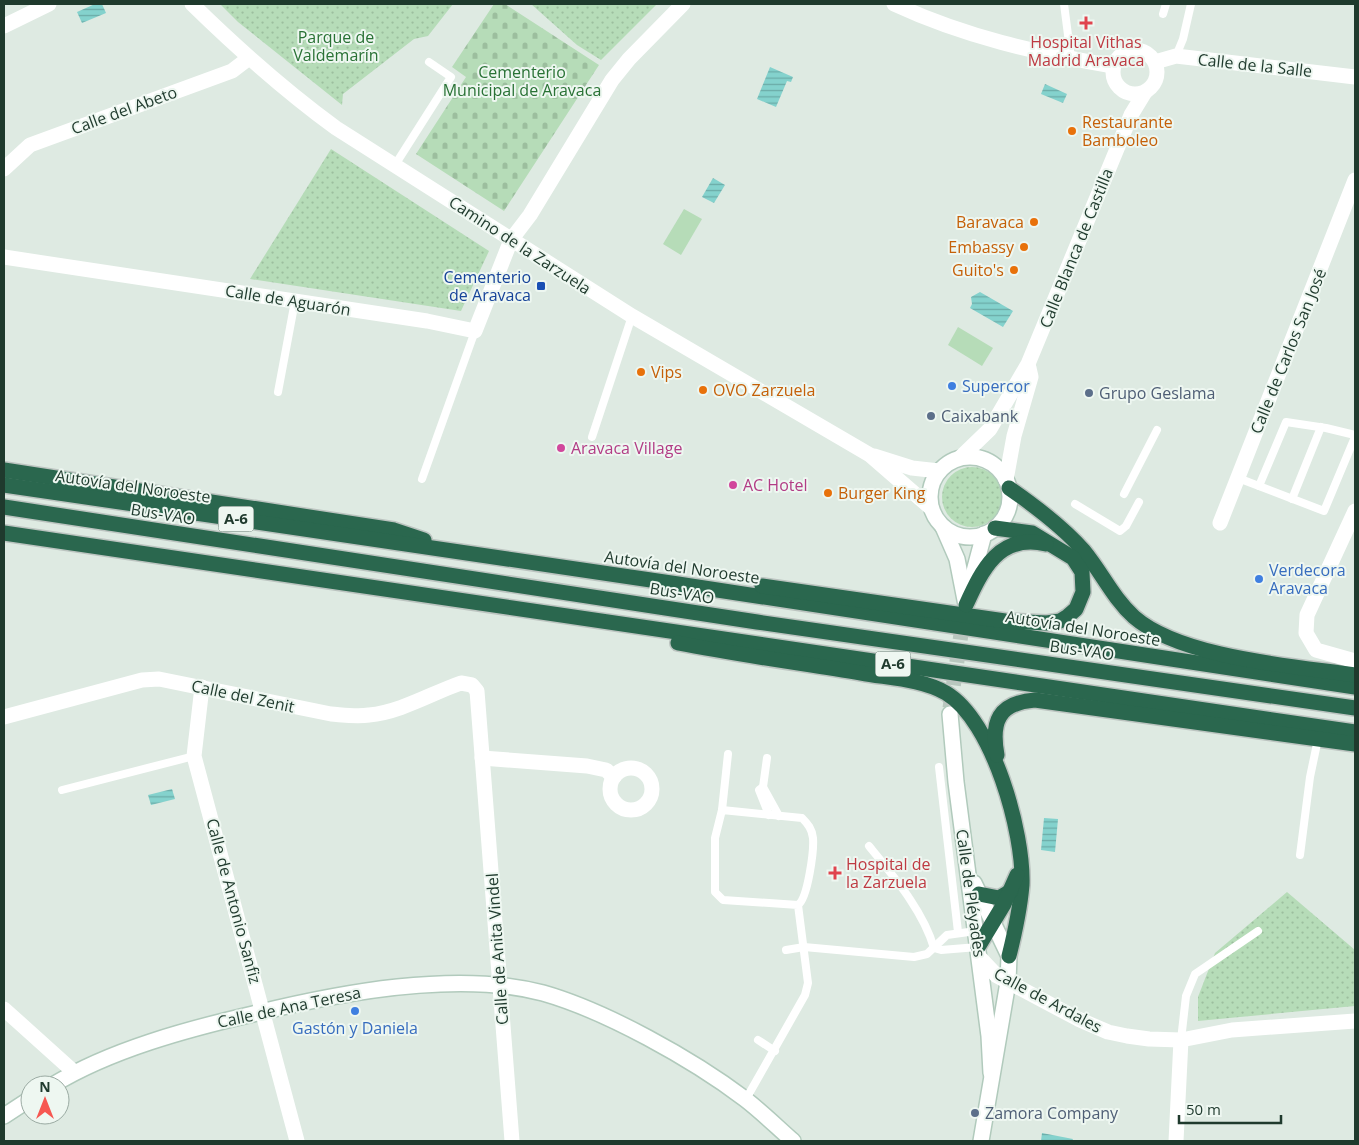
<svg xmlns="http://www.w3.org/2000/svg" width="1359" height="1145" font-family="'Open Sans',sans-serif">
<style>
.grass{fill:url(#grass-dots)}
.cemetery{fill:url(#cemetery-stones)}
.garden{fill:#b6dcb8}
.water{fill:url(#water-rules)}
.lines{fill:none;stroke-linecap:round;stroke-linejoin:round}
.secondary-tunnel{stroke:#b8c7be;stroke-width:15;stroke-dasharray:15 8;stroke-linecap:butt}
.secondary-casing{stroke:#b1cabc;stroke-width:18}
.highway-casing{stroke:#bcc4c0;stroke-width:18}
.lane{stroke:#fff;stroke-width:8}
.street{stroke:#fff;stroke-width:15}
.secondary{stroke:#fff;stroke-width:15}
.highway{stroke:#2a674e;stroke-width:15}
.health-dot{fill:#e0444e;stroke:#eef7f1;stroke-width:2}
.food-dot{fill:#e8710a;stroke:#eef7f1;stroke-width:2}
.transit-dot{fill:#1a4fb4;stroke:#eef7f1;stroke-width:2}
.shop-dot{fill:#3f7fe0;stroke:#eef7f1;stroke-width:2}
.service-dot{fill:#5c6f8a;stroke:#eef7f1;stroke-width:2}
.hotel-dot{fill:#d1479c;stroke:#eef7f1;stroke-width:2}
.labels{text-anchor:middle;stroke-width:4;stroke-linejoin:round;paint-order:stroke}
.shield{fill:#eef7f1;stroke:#5d7368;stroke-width:1}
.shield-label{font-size:15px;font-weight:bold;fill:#1f3a2d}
.park-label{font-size:16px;fill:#297235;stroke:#eef7f1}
.health-label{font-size:16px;fill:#be3a42;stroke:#eef7f1}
.street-label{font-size:16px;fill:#1f3a2d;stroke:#eef7f1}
.food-label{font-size:16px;fill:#c56008;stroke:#eef7f1;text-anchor:start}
.transit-label{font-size:16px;fill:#164399;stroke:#eef7f1;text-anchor:end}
.shop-label{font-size:16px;fill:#366cbe;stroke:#eef7f1;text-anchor:start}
.service-label{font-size:16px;fill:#4e5e75;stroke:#eef7f1;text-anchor:start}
.hotel-label{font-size:16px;fill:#b23c85;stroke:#eef7f1;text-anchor:start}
</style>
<defs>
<pattern id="grass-dots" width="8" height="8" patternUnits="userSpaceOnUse" patternTransform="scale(1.25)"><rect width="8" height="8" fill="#b6dcb8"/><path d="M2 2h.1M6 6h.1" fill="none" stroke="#9cbe9e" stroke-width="1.8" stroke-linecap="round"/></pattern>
<pattern id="cemetery-stones" width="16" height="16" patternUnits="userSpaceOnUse" patternTransform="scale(1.25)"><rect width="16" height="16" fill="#b6dcb8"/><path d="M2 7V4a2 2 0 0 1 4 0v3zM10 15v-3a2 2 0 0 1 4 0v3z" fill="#9cbe9e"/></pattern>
<pattern id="water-rules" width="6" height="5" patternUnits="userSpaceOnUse" patternTransform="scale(1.25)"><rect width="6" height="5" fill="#84d2cd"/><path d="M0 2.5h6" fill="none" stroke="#6baba7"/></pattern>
</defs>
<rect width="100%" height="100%" fill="#deeae2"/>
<g class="grass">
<polygon points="220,4 453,4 428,36 414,39 343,94 342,105 238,22"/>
<polygon points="531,4 657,4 601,60 577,45"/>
<polygon points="331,149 489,251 461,311 250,279"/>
<circle cx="972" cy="497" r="30"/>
<polygon points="1287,892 1355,950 1355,1006 1198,1021 1198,997 1215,953"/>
</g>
<polygon class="cemetery" points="494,4 505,4 599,65 504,211 416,154 466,77 452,67"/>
<g class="garden">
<polygon points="684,209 702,219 681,255 663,244"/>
<polygon points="958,327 993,348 982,366 948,345"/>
</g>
<g class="water">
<polygon points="95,4 102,4 106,13 82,23 77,12"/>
<polygon points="770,67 793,77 791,82 787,81 776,107 757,99"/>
<polygon points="1045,84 1067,94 1063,103 1041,94"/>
<polygon points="713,178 725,185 714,203 702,197"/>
<polygon points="980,292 1013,311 1003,327 970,308 972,304 971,297"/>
<polygon points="172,789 175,799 151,805 148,795"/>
<polygon points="1044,818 1058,819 1055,852 1041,850"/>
<polygon points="1042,1133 1073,1139 1072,1141 1041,1141"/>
</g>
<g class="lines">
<polyline class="secondary-tunnel" points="950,708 964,614"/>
<defs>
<g id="secondary">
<circle cx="970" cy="497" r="40"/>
<polyline points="943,527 957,559 966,605"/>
<polyline points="968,594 984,534"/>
<polyline points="950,714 956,782 989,1036 991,1073"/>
<polyline points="974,883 1009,956 1008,982 981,1141"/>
<path d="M53,1085c57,-35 135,-56 200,-71 85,-21 204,-44 290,-21 63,18 149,66 202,106 17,13 32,28 48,42"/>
<polyline points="4,1116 30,1099"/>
</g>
<g id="highway">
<polyline points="4,470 394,530 424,540"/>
<polyline points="4,485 678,584 1355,687"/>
<path d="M1009,488c26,18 54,39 75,63 18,22 29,47 50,66 47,41 160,49 221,58"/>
<polyline points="4,507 757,622 1355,708"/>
<polyline points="4,533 1355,732"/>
<polyline points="762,586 1005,621 1047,623 1060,621 1068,616 1076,609 1083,592 1082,572 1073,558 1032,533 995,528"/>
<path d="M966,605c16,-35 33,-72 80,-61"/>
<path d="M678,643c61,12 122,20 183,30 27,5 61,6 85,20 47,28 78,140 76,192 -2,24 -7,47 -13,71"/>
<path d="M997,755c-6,-33 1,-52 38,-55l320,44"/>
<polyline points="979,894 999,898 1011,891"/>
<polyline points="978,947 1004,904 1017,875"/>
</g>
</defs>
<use href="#secondary" class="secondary-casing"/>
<use href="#highway" class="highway-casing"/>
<g class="lane">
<polyline points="1064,4 1071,58"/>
<polyline points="1163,14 1166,4"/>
<polyline points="1176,56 1183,39 1191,4"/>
<polyline points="395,165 451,77 429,62"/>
<polyline points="278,392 295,301"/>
<polyline points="592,437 632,316"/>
<polyline points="1238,478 1324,511 1355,437"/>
<polyline points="422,479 475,331"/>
<polyline points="1259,486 1286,422 1326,428 1355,435"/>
<polyline points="1124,494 1157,430"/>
<polyline points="1292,499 1321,427"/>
<polyline points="1075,504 1120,531 1126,526 1139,502"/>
<polyline points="767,758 763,787 779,816"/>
<polyline points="939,767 958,932"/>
<polyline points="763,787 759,790 769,815"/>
<polyline points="62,790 194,756"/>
<polyline points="722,810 728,754"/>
<path d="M869,846c24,30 54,64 65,102"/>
<polyline points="1300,855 1310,777 1318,739"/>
<polyline points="934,948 941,950 978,947"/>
<polyline points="786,950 804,947 914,957 927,954 947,935 976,931"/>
<polyline points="758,1040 775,1051"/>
<polyline points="1181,1040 1186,996 1195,974 1258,931"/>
<path d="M746,1099l59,-104 3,-12 -10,-78c10,-7 16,-55 15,-67 -1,-9 -5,-14 -11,-20l-80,-8 -7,28v54l8,8 75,5"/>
</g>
<g class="street">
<path d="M192,4c46,45 92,86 144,124l296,188 238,139 61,53"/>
<path d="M894,4c71,33 143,49 219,62"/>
<polyline points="4,26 49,4"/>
<circle cx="1135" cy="72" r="22"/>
<polyline points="1155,62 1176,56 1355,77"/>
<polyline points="4,169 30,145 232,71 249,58"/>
<polyline points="4,257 427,321 475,331 511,240 530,215 612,80 629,59 683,4"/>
<polyline points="874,456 912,468 939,471"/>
<polyline points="961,457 990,429 1028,364 1131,115 1145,92"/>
<polyline points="1006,480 1014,436 1031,377 1029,368"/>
<polyline points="1355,511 1307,615 1306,633 1316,650 1355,661"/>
<polyline points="1220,523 1355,180"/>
<polyline points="202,687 194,756 297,1141"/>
<path d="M4,717l138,-37 17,-1 172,35c13,1 26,3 38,1 32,-3 63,-22 92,-32l11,2 5,6 35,450"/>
<polyline points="482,758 587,766 606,770 614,777"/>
<circle cx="631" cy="789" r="21"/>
<polyline points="980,958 997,976 1078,1019 1108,1032 1127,1036 1149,1039 1181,1040 1232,1030 1355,1021"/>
<polyline points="4,1009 74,1072"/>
<polyline points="1176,1141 1181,1040"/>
</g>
<use href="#secondary" class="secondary"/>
<use href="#highway" class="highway"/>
</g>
<g class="health-dot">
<path d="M1083.5 15.5h5v5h5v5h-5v5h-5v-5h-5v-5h5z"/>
<path d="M832.5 865.5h5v5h5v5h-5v5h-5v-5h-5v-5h5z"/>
</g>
<g class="food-dot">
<circle cx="1072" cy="131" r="5"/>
<circle cx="1034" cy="222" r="5"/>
<circle cx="1024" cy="247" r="5"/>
<circle cx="1014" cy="270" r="5"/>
<circle cx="641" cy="372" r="5"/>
<circle cx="703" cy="390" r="5"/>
<circle cx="828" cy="493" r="5"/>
</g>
<rect class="transit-dot" x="536" y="281" width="10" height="10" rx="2.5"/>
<g class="shop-dot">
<circle cx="952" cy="386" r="5"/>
<circle cx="1259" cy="579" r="5"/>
<circle cx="355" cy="1011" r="5"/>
</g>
<g class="service-dot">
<circle cx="1089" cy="393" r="5"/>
<circle cx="931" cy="416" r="5"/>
<circle cx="975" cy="1113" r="5"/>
</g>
<g class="hotel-dot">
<circle cx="561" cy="448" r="5"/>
<circle cx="733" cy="485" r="5"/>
</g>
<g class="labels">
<g class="shield">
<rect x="218.5" y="506.5" width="35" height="25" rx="4"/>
<rect x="875.5" y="651.5" width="35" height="25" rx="4"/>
</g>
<g class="shield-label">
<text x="236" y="524">A-6</text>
<text x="893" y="669">A-6</text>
</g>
<g class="park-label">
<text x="336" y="43">Parque de<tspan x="336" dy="18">Valdemarín</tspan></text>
<text x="522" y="78">Cementerio<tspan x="522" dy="18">Municipal de Aravaca</tspan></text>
</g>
<g class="health-label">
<text x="1086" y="48">Hospital Vithas<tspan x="1086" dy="18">Madrid Aravaca</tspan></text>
<text x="846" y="870" text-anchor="start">Hospital de<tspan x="846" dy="18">la Zarzuela</tspan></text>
</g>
<g class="street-label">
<text transform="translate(1255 65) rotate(6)" y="6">Calle de la Salle</text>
<text transform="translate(124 110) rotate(-20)" y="6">Calle del Abeto</text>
<text transform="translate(520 245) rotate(33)" y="6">Camino de la Zarzuela</text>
<text transform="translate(1076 248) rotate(-68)" y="6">Calle Blanca de Castilla</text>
<text transform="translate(288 300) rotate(9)" y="6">Calle de Aguarón</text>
<text transform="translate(1288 351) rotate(-68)" y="6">Calle de Carlos San José</text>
<text transform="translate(133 486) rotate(8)" y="6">Autovía del Noroeste</text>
<text transform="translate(163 514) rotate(9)" y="6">Bus-VAO</text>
<text transform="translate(682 567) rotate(8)" y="6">Autovía del Noroeste</text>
<text transform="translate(682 593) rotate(9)" y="6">Bus-VAO</text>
<text transform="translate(1083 628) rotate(9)" y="6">Autovía del Noroeste</text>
<text transform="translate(1082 650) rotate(8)" y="6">Bus-VAO</text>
<text transform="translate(243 696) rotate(12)" y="6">Calle del Zenit</text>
<text transform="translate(971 893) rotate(82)" y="6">Calle de Pléyades</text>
<text transform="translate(234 901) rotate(75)" y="6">Calle de Antonio Sanfiz</text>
<text transform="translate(497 949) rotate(-94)" y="6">Calle de Anita Vindel</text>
<text transform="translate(1048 1000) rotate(28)" y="6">Calle de Ardales</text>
<text transform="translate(289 1007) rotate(-12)" y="6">Calle de Ana Teresa</text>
</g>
<g class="food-label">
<text x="1082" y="128">Restaurante<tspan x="1082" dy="18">Bamboleo</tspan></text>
<text x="1024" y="228" text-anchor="end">Baravaca</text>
<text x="1014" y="253" text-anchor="end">Embassy</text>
<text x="1004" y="276" text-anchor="end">Guito's</text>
<text x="651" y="378">Vips</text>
<text x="713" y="396">OVO Zarzuela</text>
<text x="838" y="499">Burger King</text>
</g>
<g class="transit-label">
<text x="531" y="283">Cementerio<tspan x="531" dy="18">de Aravaca</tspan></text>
</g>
<g class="shop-label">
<text x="962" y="392">Supercor</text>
<text x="1269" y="576">Verdecora<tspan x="1269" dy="18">Aravaca</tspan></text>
<text x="355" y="1034" text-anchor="middle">Gastón y Daniela</text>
</g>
<g class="service-label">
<text x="1099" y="399">Grupo Geslama</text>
<text x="941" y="422">Caixabank</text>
<text x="985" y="1119">Zamora Company</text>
</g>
<g class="hotel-label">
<text x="571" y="454">Aravaca Village</text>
<text x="743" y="491">AC Hotel</text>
</g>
</g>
<rect width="1359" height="1145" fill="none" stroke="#1f3a2d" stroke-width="10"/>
<g transform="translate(45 1100)"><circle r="24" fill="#eef7f1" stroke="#9baba3"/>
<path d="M0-4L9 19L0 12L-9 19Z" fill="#f65751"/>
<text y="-8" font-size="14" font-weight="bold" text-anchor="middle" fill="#1f3a2d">N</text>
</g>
<path d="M1179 1115v8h102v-8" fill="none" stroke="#1f3a2d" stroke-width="2.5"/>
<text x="1186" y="1115" font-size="15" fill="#1f3a2d" stroke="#eef7f1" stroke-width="4" paint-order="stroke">50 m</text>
</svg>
